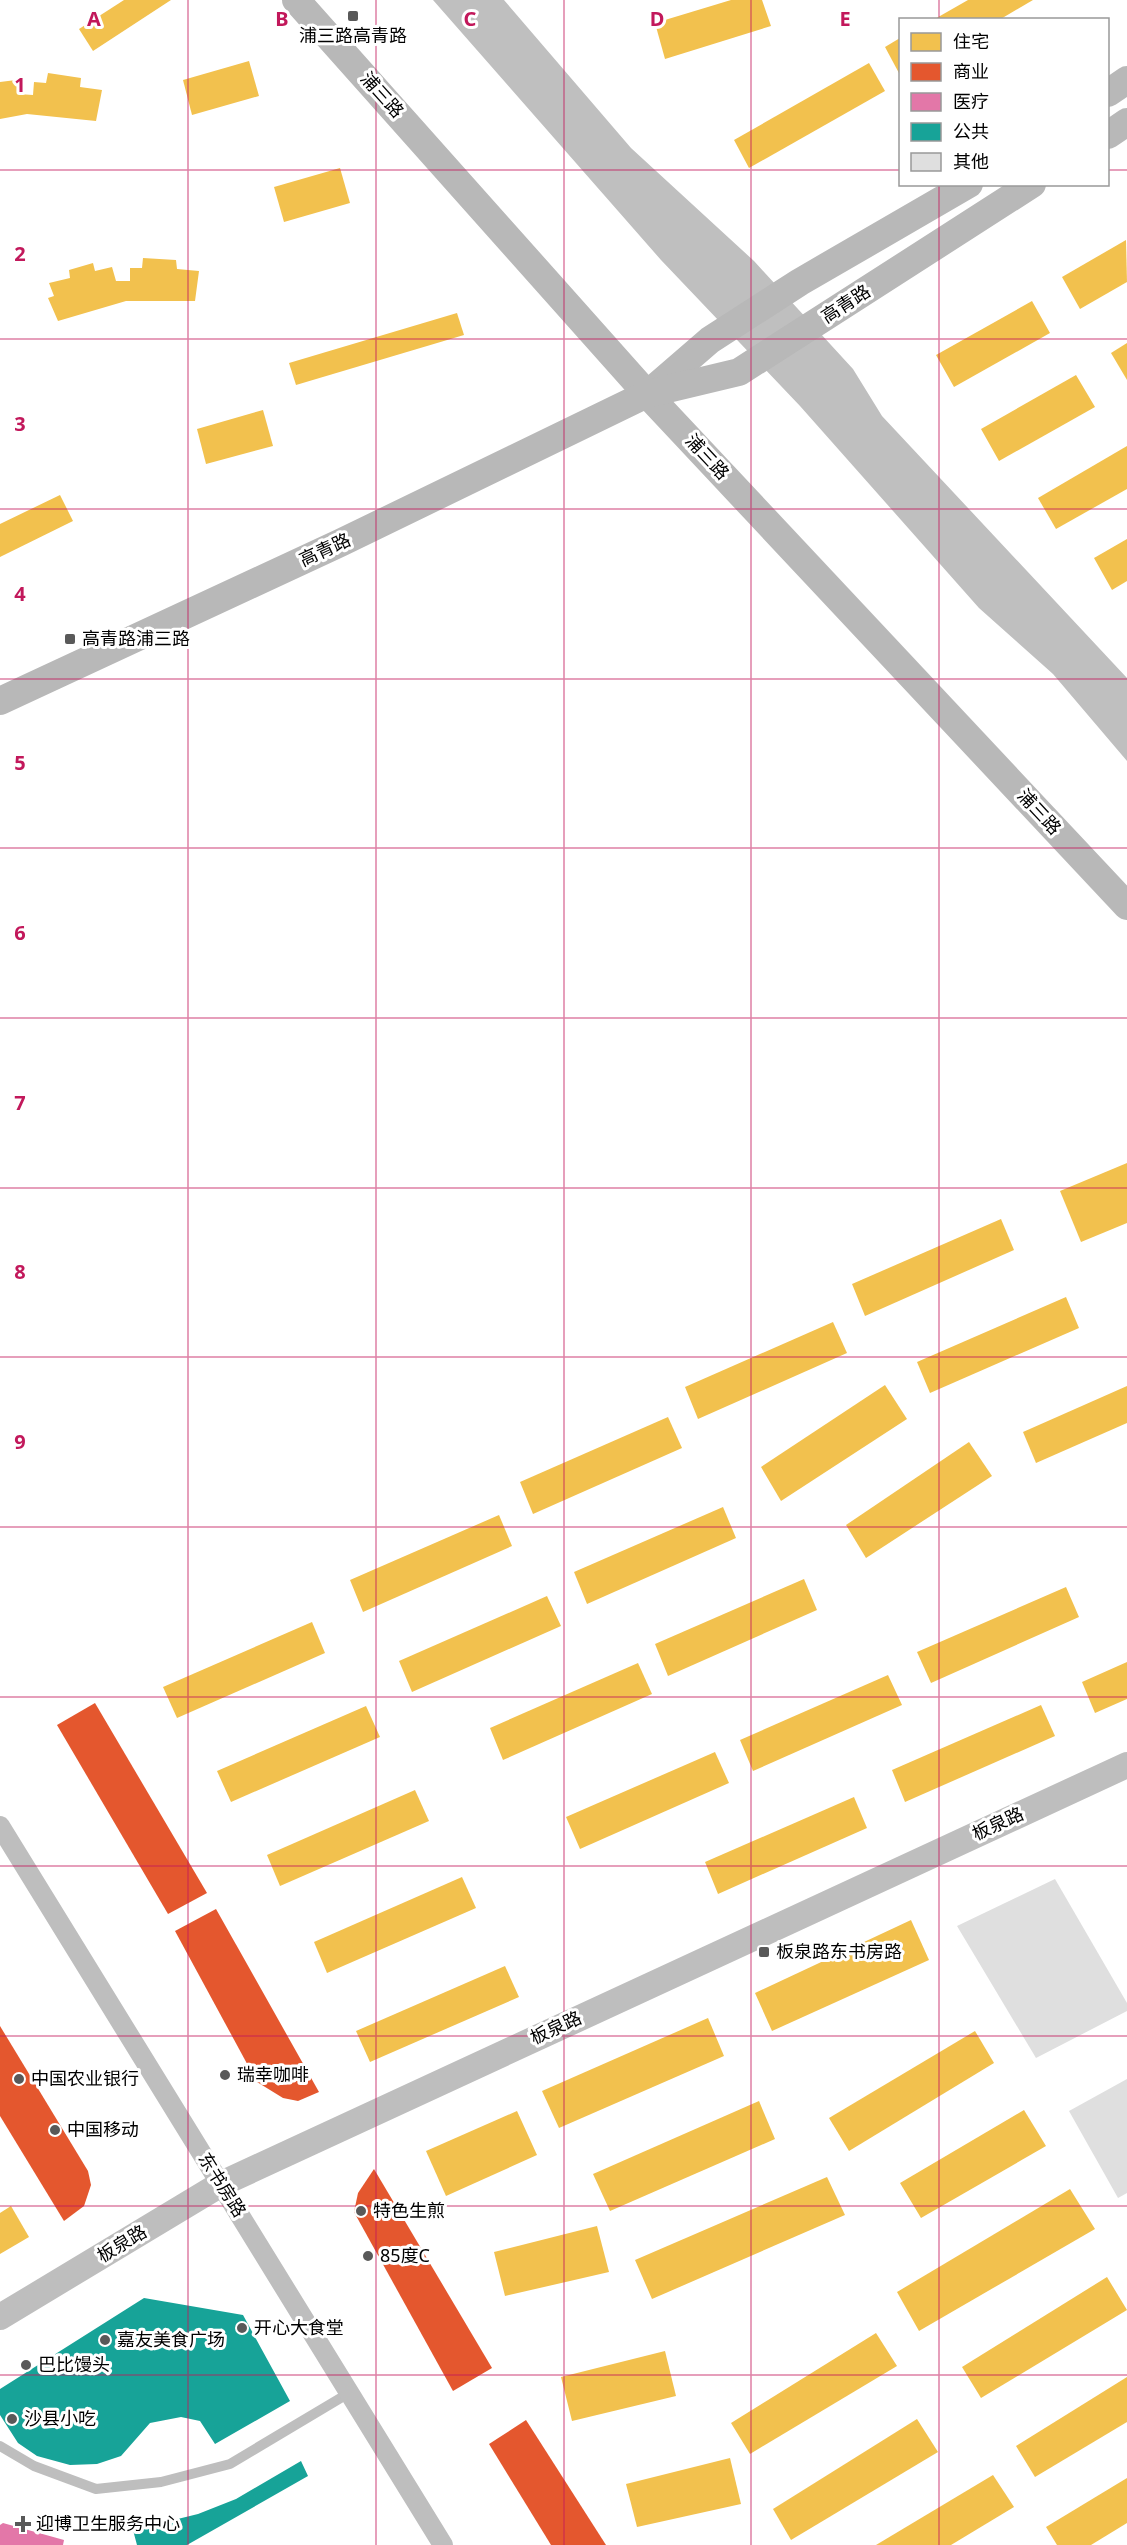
<svg xmlns="http://www.w3.org/2000/svg" width="1127" height="2545" font-family="'Noto Sans','Noto Sans SC',sans-serif">
<style>
.water{fill:#bfbfbf}
.homes{fill:#f2c14e}
.shops{fill:#e4572e}
.health{fill:#e377a8}
.public{fill:#17a398}
.building{fill:#dfdfdf}
.lines{fill:none;stroke-linecap:round;stroke-linejoin:round}
.service{stroke:#bebebe;stroke-width:10}
.minor{stroke:#bebebe;stroke-width:20}
.tertiary{stroke:#bebebe;stroke-width:26}
.secondary{stroke:#b8b8b8;stroke-width:28}
.grid{fill:none;stroke:#c2185b;stroke-width:1.5;stroke-opacity:0.55}
.poi-dot{fill:#595959;stroke:#fff;stroke-width:2}
.labels{text-anchor:middle;stroke-width:6;stroke-linejoin:round;paint-order:stroke}
.poi-label{font-size:18px;fill:#000;stroke:#fff;text-anchor:start}
.street-label{font-size:18px;fill:#000;stroke:#fff}
.grid-label{font-size:20px;text-anchor:middle;font-weight:bold;fill:#c2185b;stroke:#fff;stroke-width:6;stroke-linejoin:round;paint-order:stroke}
</style>
<rect width="100%" height="100%" fill="#fff"/>
<polygon class="water" points="433,0 504,0 631,148 754,261 853,369 882,416 1127,678 1127,761 1053,674 979,608 800,406 661,260"/>
<g class="homes">
<polygon points="124,0 171,0 93,51 79,29"/>
<polygon points="731,0 762,0 771,26 665,59 655,23"/>
<polygon points="968,0 1033,0 999,20 933,20"/>
<polygon points="900,38 900,75 885,47"/>
<polygon points="249,61 259,96 192,115 183,80"/>
<polygon points="869,63 885,91 749,168 734,140"/>
<polygon points="48,73 81,78 80,87 102,90 96,121 27,114 0,119 0,82 16,80 18,94 33,95 34,82 46,83"/>
<polygon points="340,168 350,203 284,222 274,187"/>
<polygon points="1126,240 1127,282 1080,309 1062,277"/>
<polygon points="143,258 176,260 177,269 199,271 195,301 126,301 58,321 48,298 54,296 49,283 70,278 69,270 93,263 95,271 112,267 116,281 130,281 130,268 142,268"/>
<polygon points="1032,301 1050,333 954,387 936,355"/>
<polygon points="457,313 464,335 296,385 289,363"/>
<polygon points="1127,343 1127,380 1111,353"/>
<polygon points="1076,375 1095,407 999,461 981,429"/>
<polygon points="263,410 273,446 206,464 197,429"/>
<polygon points="1127,446 1127,489 1056,529 1038,498"/>
<polygon points="60,495 73,521 0,557 0,524"/>
<polygon points="1127,539 1127,581 1112,590 1094,558"/>
<polygon points="1127,1163 1127,1223 1081,1242 1060,1191"/>
<polygon points="1001,1219 1014,1250 865,1316 852,1284"/>
<polygon points="1066,1297 1079,1328 930,1393 917,1362"/>
<polygon points="833,1322 847,1353 698,1419 685,1387"/>
<polygon points="885,1385 907,1419 781,1501 761,1467"/>
<polygon points="1127,1386 1127,1423 1036,1463 1023,1432"/>
<polygon points="668,1417 682,1448 533,1514 520,1482"/>
<polygon points="969,1442 992,1476 866,1558 846,1525"/>
<polygon points="723,1507 736,1538 587,1604 574,1572"/>
<polygon points="499,1515 512,1546 363,1612 350,1580"/>
<polygon points="804,1579 817,1610 668,1676 655,1644"/>
<polygon points="1066,1587 1079,1617 931,1683 917,1652"/>
<polygon points="547,1596 561,1626 412,1692 399,1661"/>
<polygon points="312,1622 325,1653 177,1718 163,1687"/>
<polygon points="1127,1662 1127,1699 1095,1713 1082,1682"/>
<polygon points="638,1663 652,1694 503,1760 490,1728"/>
<polygon points="888,1675 902,1705 753,1771 740,1740"/>
<polygon points="1041,1705 1055,1736 905,1802 892,1770"/>
<polygon points="366,1706 380,1737 231,1802 217,1771"/>
<polygon points="715,1752 729,1783 580,1849 566,1817"/>
<polygon points="415,1790 429,1821 280,1886 267,1855"/>
<polygon points="854,1797 867,1828 718,1894 705,1862"/>
<polygon points="462,1877 476,1908 327,1973 314,1942"/>
<polygon points="911,1920 929,1960 772,2031 755,1993"/>
<polygon points="505,1966 519,1997 370,2062 356,2031"/>
<polygon points="708,2018 724,2056 559,2128 542,2091"/>
<polygon points="975,2031 994,2063 849,2151 829,2118"/>
<polygon points="759,2101 775,2139 610,2211 593,2174"/>
<polygon points="1024,2110 1046,2146 921,2218 900,2183"/>
<polygon points="517,2111 537,2155 446,2196 426,2151"/>
<polygon points="827,2177 845,2215 652,2299 635,2260"/>
<polygon points="1070,2189 1095,2229 919,2331 897,2292"/>
<polygon points="11,2206 29,2237 0,2254 0,2213"/>
<polygon points="597,2226 609,2272 505,2296 494,2252"/>
<polygon points="1107,2277 1127,2310 981,2398 962,2367"/>
<polygon points="876,2333 897,2366 750,2454 731,2423"/>
<polygon points="665,2351 676,2396 572,2421 561,2377"/>
<polygon points="1127,2377 1127,2422 1035,2477 1016,2446"/>
<polygon points="917,2419 938,2452 791,2540 773,2509"/>
<polygon points="730,2458 741,2504 637,2527 626,2484"/>
<polygon points="993,2475 1014,2507 951,2545 876,2545"/>
<polygon points="1127,2478 1127,2523 1091,2545 1057,2545 1046,2527"/>
</g>
<g class="shops">
<polygon points="95,1703 207,1893 168,1914 57,1725"/>
<polygon points="216,1909 319,2092 298,2101 283,2098 257,2082 175,1931"/>
<polygon points="0,2026 88,2171 91,2185 84,2206 64,2221 0,2116"/>
<polygon points="374,2169 492,2368 453,2391 354,2212 358,2193"/>
<polygon points="526,2420 606,2545 551,2545 489,2444"/>
</g>
<polygon class="health" points="3,2523 64,2540 63,2545 0,2545 0,2525"/>
<g class="public">
<polygon points="144,2298 243,2315 290,2401 215,2444 200,2421 181,2417 150,2423 121,2456 97,2464 70,2465 37,2456 18,2443 0,2415 0,2389"/>
<polygon points="301,2461 308,2476 187,2545 137,2545 133,2530 198,2514 236,2499"/>
</g>
<g class="building">
<polygon points="1055,1879 1127,2003 1127,2011 1036,2058 957,1926"/>
<polygon points="1127,2079 1127,2193 1118,2198 1069,2111"/>
</g>
<g class="lines">
<polyline class="service" points="0,2446 34,2466 96,2489 161,2482 230,2464 349,2393"/>
<polyline class="minor" points="0,1826 443,2545"/>
<polyline class="tertiary" points="0,2317 221,2184 1127,1765"/>
<g class="secondary">
<polyline points="296,0 647,394 1127,906"/>
<polyline points="1108,93 1127,80"/>
<polyline points="1108,135 1127,122"/>
<polyline points="651,391 710,340 800,282 969,184"/>
<polyline points="0,701 340,543 647,394 739,372 1032,184"/>
</g>
</g>
<path class="grid" d="M188,0v2545M376,0v2545M564,0v2545M751,0v2545M939,0v20M0,170h900M1108,170h19M939,184v2361M0,339h1127M0,509h1127M0,679h1127M0,848h1127M0,1018h1127M0,1188h1127M0,1357h1127M0,1527h1127M0,1697h1127M0,1866h1127M0,2036h1127M0,2206h1127M0,2375h1127"/>
<g class="poi-dot">
<rect x="347" y="10" width="12" height="12" rx="3"/>
<rect x="64" y="633" width="12" height="12" rx="3"/>
<rect x="758" y="1946" width="12" height="12" rx="3"/>
<circle cx="225" cy="2075" r="6"/>
<circle cx="19" cy="2079" r="6"/>
<circle cx="55" cy="2130" r="6"/>
<circle cx="361" cy="2211" r="6"/>
<circle cx="368" cy="2256" r="6"/>
<circle cx="242" cy="2328" r="6"/>
<circle cx="105" cy="2340" r="6"/>
<circle cx="26" cy="2365" r="6"/>
<circle cx="12" cy="2419" r="6"/>
<path d="M20 2515h6v6h6v6h-6v6h-6v-6h-6v-6h6z"/>
</g>
<g class="labels">
<g class="poi-label">
<text x="353" y="42" text-anchor="middle">浦三路高青路</text>
<text x="82" y="645">高青路浦三路</text>
<text x="776" y="1958">板泉路东书房路</text>
<text x="237" y="2081">瑞幸咖啡</text>
<text x="31" y="2085">中国农业银行</text>
<text x="67" y="2136">中国移动</text>
<text x="373" y="2217">特色生煎</text>
<text x="380" y="2262">85度C</text>
<text x="254" y="2334">开心大食堂</text>
<text x="117" y="2346">嘉友美食广场</text>
<text x="38" y="2371">巴比馒头</text>
<text x="24" y="2425">沙县小吃</text>
<text x="36" y="2530">迎博卫生服务中心</text>
</g>
<g class="street-label">
<text transform="translate(382 95) rotate(48)" y="6">浦三路</text>
<text transform="translate(846 304) rotate(-33)" y="6">高青路</text>
<text transform="translate(707 457) rotate(47)" y="6">浦三路</text>
<text transform="translate(325 550) rotate(-25)" y="6">高青路</text>
<text transform="translate(1039 812) rotate(47)" y="6">浦三路</text>
<text transform="translate(998 1824) rotate(-25)" y="6">板泉路</text>
<text transform="translate(556 2028) rotate(-25)" y="6">板泉路</text>
<text transform="translate(222 2185) rotate(58)" y="6">东书房路</text>
<text transform="translate(122 2244) rotate(-31)" y="6">板泉路</text>
</g>
</g>
<g class="grid-label">
<text x="94" y="26">A</text>
<text x="282" y="26">B</text>
<text x="470" y="26">C</text>
<text x="657" y="26">D</text>
<text x="845" y="26">E</text>
<text x="20" y="92">1</text>
<text x="20" y="261">2</text>
<text x="20" y="431">3</text>
<text x="20" y="601">4</text>
<text x="20" y="770">5</text>
<text x="20" y="940">6</text>
<text x="20" y="1110">7</text>
<text x="20" y="1279">8</text>
<text x="20" y="1449">9</text>
</g>
<rect x="899" y="18" width="210" height="168" fill="#ffffff" stroke="#999999" stroke-width="1.5"/>
<rect x="911" y="33" width="30" height="18" fill="#f2c14e" stroke="#999999" stroke-width="1.5"/>
<text x="953" y="48" font-size="18" fill="#000000">住宅</text>
<rect x="911" y="63" width="30" height="18" fill="#e4572e" stroke="#999999" stroke-width="1.5"/>
<text x="953" y="78" font-size="18" fill="#000000">商业</text>
<rect x="911" y="93" width="30" height="18" fill="#e377a8" stroke="#999999" stroke-width="1.5"/>
<text x="953" y="108" font-size="18" fill="#000000">医疗</text>
<rect x="911" y="123" width="30" height="18" fill="#17a398" stroke="#999999" stroke-width="1.5"/>
<text x="953" y="138" font-size="18" fill="#000000">公共</text>
<rect x="911" y="153" width="30" height="18" fill="#dfdfdf" stroke="#999999" stroke-width="1.5"/>
<text x="953" y="168" font-size="18" fill="#000000">其他</text>
</svg>
